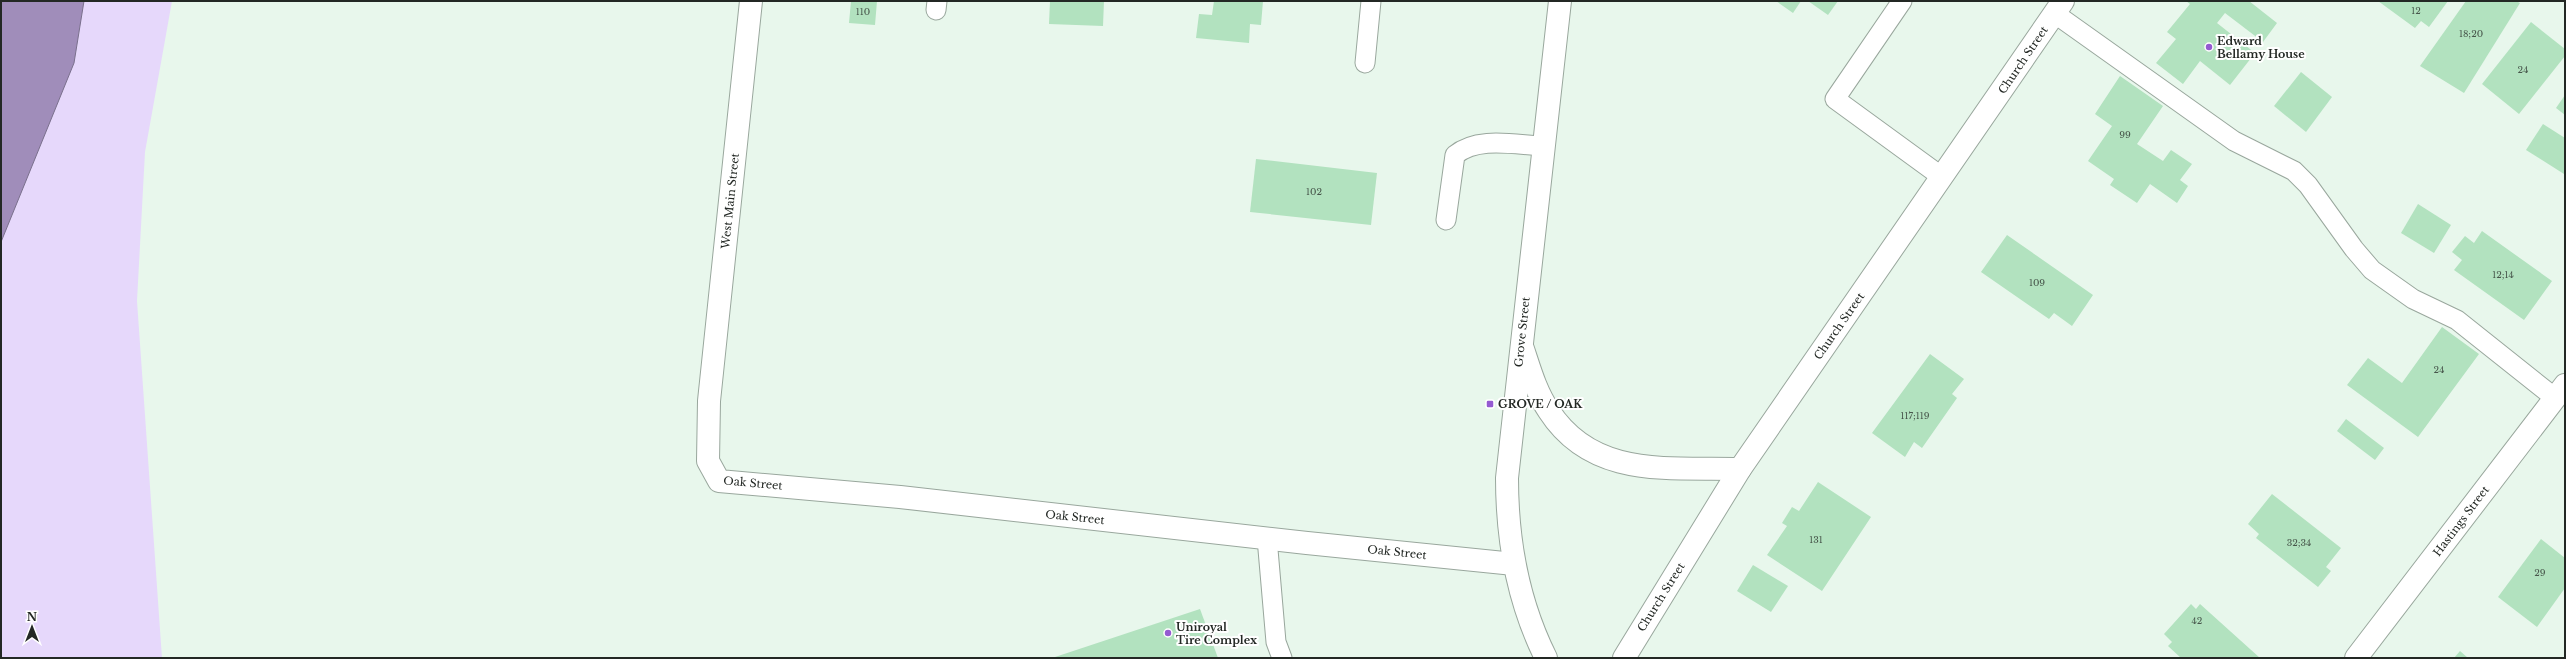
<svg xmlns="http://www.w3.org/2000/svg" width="2566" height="659" font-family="'Libre Baskerville',serif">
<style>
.green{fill:#e6d8fb}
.water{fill:#a08dba;stroke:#7a6f8d}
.building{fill:#b2e2bf}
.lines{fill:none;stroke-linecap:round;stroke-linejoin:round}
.service-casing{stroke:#99a79d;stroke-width:21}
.minor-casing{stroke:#99a79d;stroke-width:24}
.secondary-casing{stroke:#99a79d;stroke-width:24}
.service{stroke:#fff;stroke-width:19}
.minor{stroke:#fff;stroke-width:22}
.secondary{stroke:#fff;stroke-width:22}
.poi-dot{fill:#945ad1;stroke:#fff;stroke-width:1.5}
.labels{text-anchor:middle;stroke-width:4;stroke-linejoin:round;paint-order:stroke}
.number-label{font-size:9px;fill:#47564b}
.poi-label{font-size:11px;font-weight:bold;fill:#232824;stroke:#fff;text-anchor:start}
.street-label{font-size:11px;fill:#232824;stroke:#fff}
</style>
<rect width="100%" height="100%" fill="#e8f7ec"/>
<polygon class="green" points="84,1 172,1 145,152 137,301 162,658 1,658 1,242 74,63"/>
<polygon class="water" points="1,1 84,1 74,63 1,242"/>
<g class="building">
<polygon points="851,1 877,1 875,25 849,23"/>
<polygon points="1050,1 1104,1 1103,26 1049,24"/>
<polygon points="1214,1 1263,1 1261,25 1250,24 1249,43 1196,38 1199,14 1212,15"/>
<polygon points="1776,1 1801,1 1793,13"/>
<polygon points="1808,1 1838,1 1828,15"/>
<polygon points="2186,1 2249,1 2277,23 2263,42 2225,13 2217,23 2255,53 2230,85 2200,61 2183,84 2156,63 2176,39 2167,32 2190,4"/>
<polygon points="2378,1 2448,1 2429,27 2421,21 2415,28"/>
<polygon points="2466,1 2516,1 2520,3 2464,93 2420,66"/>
<polygon points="2531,22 2565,49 2565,56 2519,114 2482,84"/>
<polygon points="2301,72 2332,97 2306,132 2274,106"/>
<polygon points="2120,76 2163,106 2137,144 2163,161 2171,150 2192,164 2180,180 2188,186 2177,203 2150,184 2137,203 2110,185 2114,179 2088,161 2112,126 2095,114"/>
<polygon points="2565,95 2565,115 2556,108"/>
<polygon points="2543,124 2565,138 2564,174 2526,150"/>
<polygon points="1256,159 1377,173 1371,225 1250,212"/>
<polygon points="2418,204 2451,225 2434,253 2401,233"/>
<polygon points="2482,231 2552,281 2524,320 2454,270 2462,260 2452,252 2465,236 2474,243"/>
<polygon points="2007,235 2093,295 2072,326 2054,313 2049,319 1981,272"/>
<polygon points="2442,327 2479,354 2418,437 2347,385 2368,358 2402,383"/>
<polygon points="1930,354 1964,379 1952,394 1957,398 1922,448 1914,442 1905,457 1872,433"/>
<polygon points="2346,419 2384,448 2375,460 2337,431"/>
<polygon points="1818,482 1871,517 1822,591 1767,555 1787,526 1782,523 1792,507 1799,511"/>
<polygon points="2272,494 2341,548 2326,567 2331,571 2318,587 2256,538 2259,534 2248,524"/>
<polygon points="2541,539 2565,558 2565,588 2537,627 2498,597"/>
<polygon points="1753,565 1788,586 1771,612 1737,591"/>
<polygon points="2191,604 2196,609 2200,604 2260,658 2181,658 2168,646 2172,642 2164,634"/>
<polygon points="1200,609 1218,658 1052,658"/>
<polygon points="2460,651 2468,658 2454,658"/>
</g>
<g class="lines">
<defs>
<g id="service">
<polyline points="1902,1 1835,99 1942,177"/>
<polyline points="936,10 937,1"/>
<polyline points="2054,13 2234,141 2294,171 2308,185 2354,249 2372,270 2413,299 2457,320 2555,398"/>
<polyline points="1365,63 1371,1"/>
<path d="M1446,220l9,-65c23,-19 60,-10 89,-9"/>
<polyline points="1267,538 1276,642 1282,658"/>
</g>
<g id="minor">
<polyline points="751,1 709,401 708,461 719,481 900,497 1307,543 1514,564"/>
<polyline points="2356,658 2565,385"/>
</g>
<g id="secondary">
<path d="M1523,349c7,21 13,43 26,62 44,68 120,56 191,58"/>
<path d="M1546,658c-28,-56 -39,-117 -39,-180l53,-477"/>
<polyline points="1624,658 1740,469 2063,1"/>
</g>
</defs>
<use href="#service" class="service-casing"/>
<use href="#minor" class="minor-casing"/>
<use href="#secondary" class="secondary-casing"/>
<use href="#service" class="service"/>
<use href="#minor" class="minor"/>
<use href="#secondary" class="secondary"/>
</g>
<g class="poi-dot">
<circle cx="2209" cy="47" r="4"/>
<rect x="1486" y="400" width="8" height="8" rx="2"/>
<circle cx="1168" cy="633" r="4"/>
</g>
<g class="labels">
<g class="number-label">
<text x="2416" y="14">12</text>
<text x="863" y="15">110</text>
<text x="2471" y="37">18;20</text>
<text x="2523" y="73">24</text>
<text x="2125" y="138">99</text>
<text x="1314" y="195">102</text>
<text x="2503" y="278">12;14</text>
<text x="2037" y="286">109</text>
<text x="2439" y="373">24</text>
<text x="1915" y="419">117;119</text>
<text x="1816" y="543">131</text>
<text x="2299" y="546">32;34</text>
<text x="2540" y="576">29</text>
<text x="2197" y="624">42</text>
</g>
<g class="poi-label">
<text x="2217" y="45">Edward<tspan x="2217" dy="13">Bellamy House</tspan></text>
<text x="1498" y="408">GROVE / OAK</text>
<text x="1176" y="631">Uniroyal<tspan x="1176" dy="13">Tire Complex</tspan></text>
</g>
<g class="street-label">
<text transform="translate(2023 60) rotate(-56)" y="4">Church Street</text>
<text transform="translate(730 201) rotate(-84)" y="4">West Main Street</text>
<text transform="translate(1839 326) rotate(-55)" y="4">Church Street</text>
<text transform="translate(1522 332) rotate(-84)" y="4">Grove Street</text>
<text transform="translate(753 483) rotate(5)" y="4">Oak Street</text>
<text transform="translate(1075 517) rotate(6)" y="4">Oak Street</text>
<text transform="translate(2461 521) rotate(-53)" y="4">Hastings Street</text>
<text transform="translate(1397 552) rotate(6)" y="4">Oak Street</text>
<text transform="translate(1661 597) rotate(-58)" y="4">Church Street</text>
</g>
</g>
<rect width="2566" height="659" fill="none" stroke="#232824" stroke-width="4"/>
<g transform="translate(32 627)" stroke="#ffffff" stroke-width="3" paint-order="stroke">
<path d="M0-3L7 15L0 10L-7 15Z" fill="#232824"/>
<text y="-6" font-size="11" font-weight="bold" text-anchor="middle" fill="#232824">N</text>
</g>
</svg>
